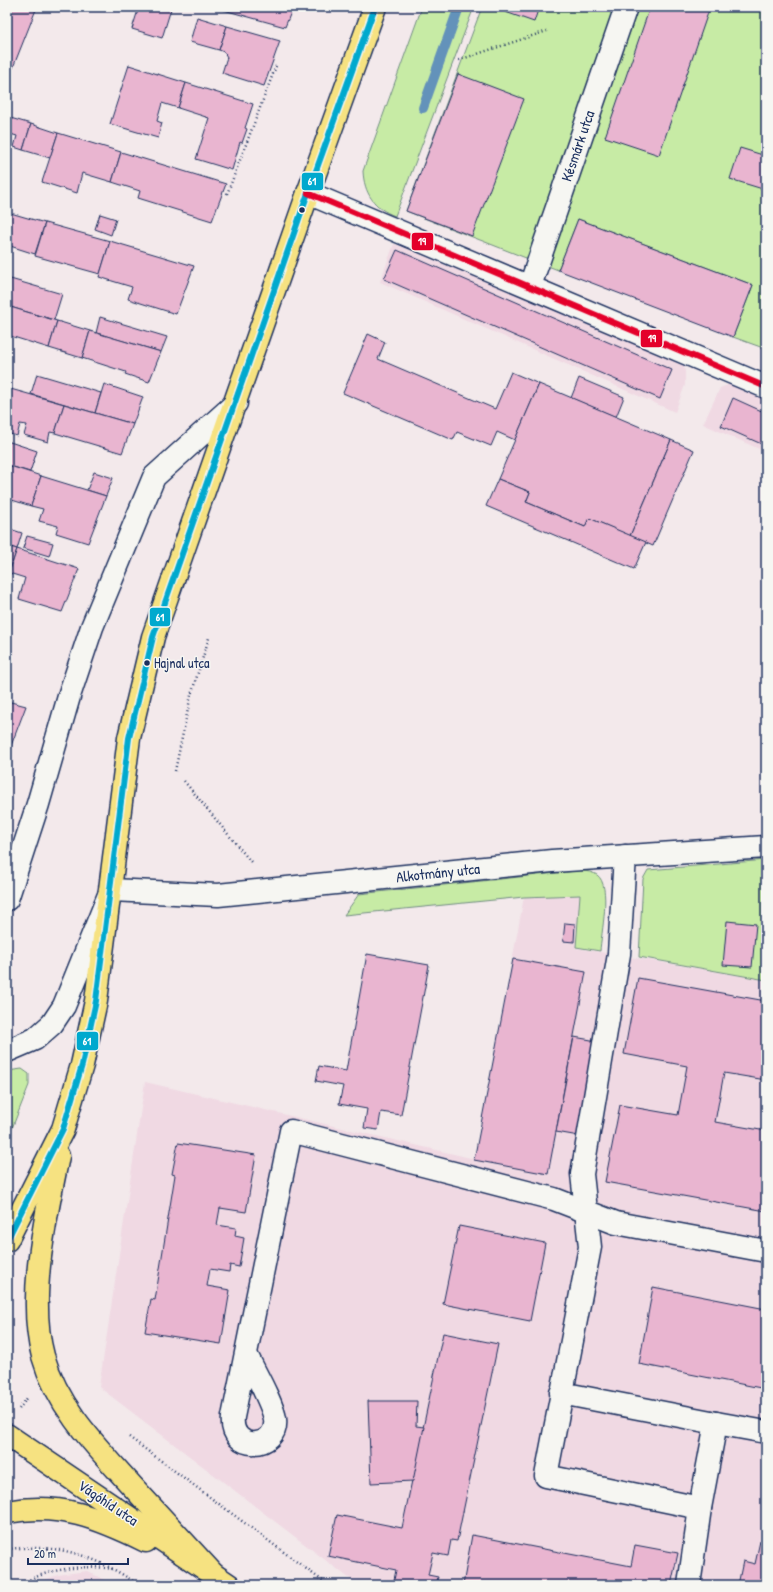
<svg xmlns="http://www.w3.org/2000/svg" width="773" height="1592" font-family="'Patrick Hand',sans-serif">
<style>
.built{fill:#f0d9e3}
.green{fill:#c7eba5;stroke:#718d82}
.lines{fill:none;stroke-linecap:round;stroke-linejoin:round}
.stream{stroke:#6492ba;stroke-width:10}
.building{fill:#e9b5d0;stroke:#1b2f5e}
.minor-casing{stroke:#1b2f5e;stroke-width:25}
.major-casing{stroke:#1b2f5e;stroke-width:25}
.path{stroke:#1b2f5e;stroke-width:2.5;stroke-dasharray:1 3;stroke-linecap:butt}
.minor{stroke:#f6f6f2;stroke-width:22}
.major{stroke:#f6e281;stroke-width:22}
.bus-1-casing{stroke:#f6f6f2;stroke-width:9}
.bus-2-casing{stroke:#f6f6f2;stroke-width:9}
.bus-1{stroke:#00a9ce;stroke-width:6}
.bus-2{stroke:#e4002b;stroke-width:6}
.bus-dot{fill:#1b2f5e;stroke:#f6f6f2;stroke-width:1.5}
.labels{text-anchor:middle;stroke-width:3;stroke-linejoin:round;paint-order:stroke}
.bus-label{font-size:14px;fill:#1b2f5e;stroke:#f6f6f2;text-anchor:start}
.street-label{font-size:15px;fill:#1b2f5e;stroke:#f6f6f2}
.line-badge{stroke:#f6f6f2;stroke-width:1.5}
.badge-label{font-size:11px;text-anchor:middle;font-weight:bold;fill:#fff}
</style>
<rect width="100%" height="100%" fill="#f3e9eb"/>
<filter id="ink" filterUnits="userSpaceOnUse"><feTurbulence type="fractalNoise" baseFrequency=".025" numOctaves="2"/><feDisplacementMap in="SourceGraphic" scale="8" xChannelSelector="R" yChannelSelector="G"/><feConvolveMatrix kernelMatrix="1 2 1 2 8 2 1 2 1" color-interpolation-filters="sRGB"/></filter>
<g filter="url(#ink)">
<g class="built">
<polygon points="394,244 683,363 685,371 685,385 675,412 380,282"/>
<polygon points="730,384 766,399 766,452 703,424 720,388"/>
<polygon points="581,895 576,948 766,980 766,1585 358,1585 99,1387 145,1082 475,1159 524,897"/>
<polygon points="87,1571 114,1585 29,1585 58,1575"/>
</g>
<g class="green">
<path d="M422,7h52l-79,209c-21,-8 -31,-23 -32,-45z"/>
<polygon points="482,7 616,7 529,254 526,258 406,211"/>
<polygon points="636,7 766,7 766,349 733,337 753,285 578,219 558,270 548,266"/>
<polygon points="766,860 766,980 639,957 643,879 648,870"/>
<path d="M576,871c7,0 15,0 21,4 15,10 4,59 3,76l-24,-4 4,-52 -56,2 -180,18 15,-21z"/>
<polygon points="22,1069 29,1074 29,1085 7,1141 7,1071"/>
</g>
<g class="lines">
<polyline class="stream" points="423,108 459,7"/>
</g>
<g class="building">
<polygon points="7,7 37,7 12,70 7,69"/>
<polygon points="139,7 164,7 171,9 162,38 132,29"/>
<polygon points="213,7 293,7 285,27"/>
<polygon points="491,7 539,7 534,22"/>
<polygon points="650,7 710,7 659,155 605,137"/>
<polygon points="197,17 227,26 219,50 190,42"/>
<polygon points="227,26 280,41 264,86 222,73 227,57 224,52 219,50"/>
<polygon points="129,65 186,83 178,108 162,103 157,121 162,123 158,138 110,124"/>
<polygon points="458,74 524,99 472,236 406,211"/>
<polygon points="186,83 253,104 245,128 247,129 242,143 240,142 232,170 196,159 209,118 178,108"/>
<polygon points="7,117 31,124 23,150 14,147 17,136 7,133"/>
<polygon points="31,124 58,133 50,158 23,150"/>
<polygon points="58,133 121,152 112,182 82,173 77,193 42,182"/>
<polygon points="740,148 766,156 766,190 730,179"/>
<polygon points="121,152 226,184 212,221 138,198 140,191 112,182"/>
<polygon points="7,212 45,223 35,254 7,245"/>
<polygon points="100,214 116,219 111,235 95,229"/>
<polygon points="578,219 753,285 733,337 558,270"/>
<polygon points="45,223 110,241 100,274 35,256"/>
<polygon points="110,241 194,266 176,314 128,299 132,287 99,277"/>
<polygon points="397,250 672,370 660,399 384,279"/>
<polygon points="7,278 62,294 54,320 7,306"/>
<polygon points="7,306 57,321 49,348 7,335"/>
<polygon points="100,317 167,337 161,352 96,333"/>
<polygon points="57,321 90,331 82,358 49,348"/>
<polygon points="90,331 161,352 149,382 125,374 126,372 82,358"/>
<polygon points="368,334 385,342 378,359 495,409 511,372 539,384 515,440 497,432 491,446 457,432 453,440 343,393"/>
<polygon points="37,374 101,393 95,413 31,394"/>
<polygon points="579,378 624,397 616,417 571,398"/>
<polygon points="104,384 143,397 133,424 95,413"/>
<polygon points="539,384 671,440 630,536 589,518 585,527 526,502 530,492 498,479"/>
<polygon points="7,388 64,404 55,433 50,432 48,442 24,435 27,425 20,424 17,436 7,433"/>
<polygon points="733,398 766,413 766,446 721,426"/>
<polygon points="64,404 133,424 122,453 55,433"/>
<polygon points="671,440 694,450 653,546 630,536"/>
<polygon points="7,441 37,451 30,472 7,465"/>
<polygon points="7,465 41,476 31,506 12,500 7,511"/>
<polygon points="94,472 113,478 106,496 87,490"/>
<polygon points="41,476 106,496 88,543 56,533 58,526 39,521 43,509 31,506"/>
<polygon points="498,479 530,492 526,502 585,527 589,518 646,542 634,569 486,506"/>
<polygon points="7,528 22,533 17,549 7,546"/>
<polygon points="27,536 53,543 49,556 23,548"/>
<polygon points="7,546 17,549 9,573 7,573"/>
<polygon points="17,549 79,569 62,612 19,599 25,578 9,573"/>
<polygon points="7,701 26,706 9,751 7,750"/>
<polygon points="727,921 756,924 752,967 723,965"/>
<polygon points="565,923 575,924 574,942 563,941"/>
<polygon points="367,954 429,965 401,1115 381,1112 378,1130 364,1128 367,1109 339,1104 343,1086 316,1081 319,1066 346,1071"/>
<polygon points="513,959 586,972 548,1174 474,1160"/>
<polygon points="638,978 766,1001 766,1080 724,1073 715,1122 766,1131 766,1211 605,1182 620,1105 678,1115 687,1066 624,1054"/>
<polygon points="574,1037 597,1041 579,1136 556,1132"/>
<polygon points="178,1143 256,1155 246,1212 220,1208 217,1225 236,1228 235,1236 244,1238 239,1267 230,1265 229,1272 210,1269 207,1286 230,1290 221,1344 145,1332 151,1299 155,1300 175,1175 172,1174"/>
<polygon points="459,1226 545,1243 530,1321 443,1304"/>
<polygon points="653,1287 766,1309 766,1389 639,1364"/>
<polygon points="443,1333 498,1344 457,1541 451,1540 448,1556 433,1553 428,1575 438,1577 436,1585 393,1585 396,1570 328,1556 337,1515 402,1528"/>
<polygon points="368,1401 417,1401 416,1426 424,1427 413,1481 371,1483"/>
<polygon points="472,1535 631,1566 635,1545 678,1553 671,1585 463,1585"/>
<polygon points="760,1541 766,1542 766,1585 738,1585 743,1561 755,1564"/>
</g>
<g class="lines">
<defs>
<g id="minor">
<polyline points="308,193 766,387"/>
<polyline points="530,286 626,7"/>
<polyline points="7,899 38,804 70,693 92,627 154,477 236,403"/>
<polyline points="7,1051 35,1039 52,1024 64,1006 111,890 218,895 552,861 766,847"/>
<path d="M246,1354c7,15 27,50 29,65 4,31 -46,34 -42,-2l58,-286 263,68 62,24 150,28"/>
<polyline points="561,1393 716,1423 700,1508 546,1476 590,1247 582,1174 619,954 625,856"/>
<polyline points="716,1423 766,1432"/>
<polyline points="689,1585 700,1508"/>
</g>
<g id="major">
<path d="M58,1156c-12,60 -31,141 -15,200 15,53 55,92 90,131 27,29 53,58 80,87"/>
<polyline points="7,1240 63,1129 82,1065 96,1001 129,738 153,637 308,193 375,7"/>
<polyline points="7,1435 229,1585"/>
<path d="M7,1512c53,-10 92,6 139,29"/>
</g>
</defs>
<use href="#minor" class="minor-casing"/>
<use href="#major" class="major-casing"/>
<g class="path">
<polyline points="459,60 547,31"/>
<polyline points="227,194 276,66"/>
<polyline points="175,771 191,695 209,638"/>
<polyline points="184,781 251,862"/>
<polyline points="19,1409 28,1397"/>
<polyline points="129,1437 328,1585"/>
<path d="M7,1549c55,-5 87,6 132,36"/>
<path d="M19,1585c28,-16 62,-21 94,-16"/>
</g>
<use href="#minor" class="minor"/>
<use href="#major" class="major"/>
<defs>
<polyline id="bus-1" points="7,1240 63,1129 82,1065 96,1001 129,738 153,637 308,193 375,7"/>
<polyline id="bus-2" points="308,193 766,387"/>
</defs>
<use href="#bus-1" class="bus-1-casing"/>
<use href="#bus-2" class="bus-2-casing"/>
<use href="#bus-1" class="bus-1"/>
<use href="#bus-2" class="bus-2"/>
</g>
</g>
<g class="bus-dot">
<circle cx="302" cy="210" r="3.5"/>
<circle cx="147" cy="663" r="3.5"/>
</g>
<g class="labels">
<g class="bus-label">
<text x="154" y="668">Hajnal utca</text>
</g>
<g class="street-label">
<text transform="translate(578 146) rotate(-71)" y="5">Késmárk utca</text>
<text transform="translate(438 873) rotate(-6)" y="5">Alkotmány utca</text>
<text transform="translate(108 1503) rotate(34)" y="5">Vágóhíd utca</text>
</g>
</g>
<g class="line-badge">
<rect x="301" y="172" width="23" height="19" rx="4" fill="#00a9ce"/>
<rect x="411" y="232" width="23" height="19" rx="4" fill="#e4002b"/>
<rect x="640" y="329" width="23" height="19" rx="4" fill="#e4002b"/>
<rect x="149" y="607" width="22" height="20" rx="4" fill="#00a9ce"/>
<rect x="76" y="1031" width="23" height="20" rx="4" fill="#00a9ce"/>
</g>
<g class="badge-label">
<text x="312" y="185">61</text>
<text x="422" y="245">19</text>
<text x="652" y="342">19</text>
<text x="160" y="621">61</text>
<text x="87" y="1045">61</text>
</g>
<rect width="773" height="1592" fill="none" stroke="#f6f6f2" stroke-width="24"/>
<rect x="12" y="12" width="749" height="1568" fill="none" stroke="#1b2f5e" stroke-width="1.5" filter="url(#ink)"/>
<path d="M28 1558v6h100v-6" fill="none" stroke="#1b2f5e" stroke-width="2"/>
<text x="34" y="1558" font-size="12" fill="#1b2f5e" stroke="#f6f6f2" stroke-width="3" paint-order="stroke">20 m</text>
</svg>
